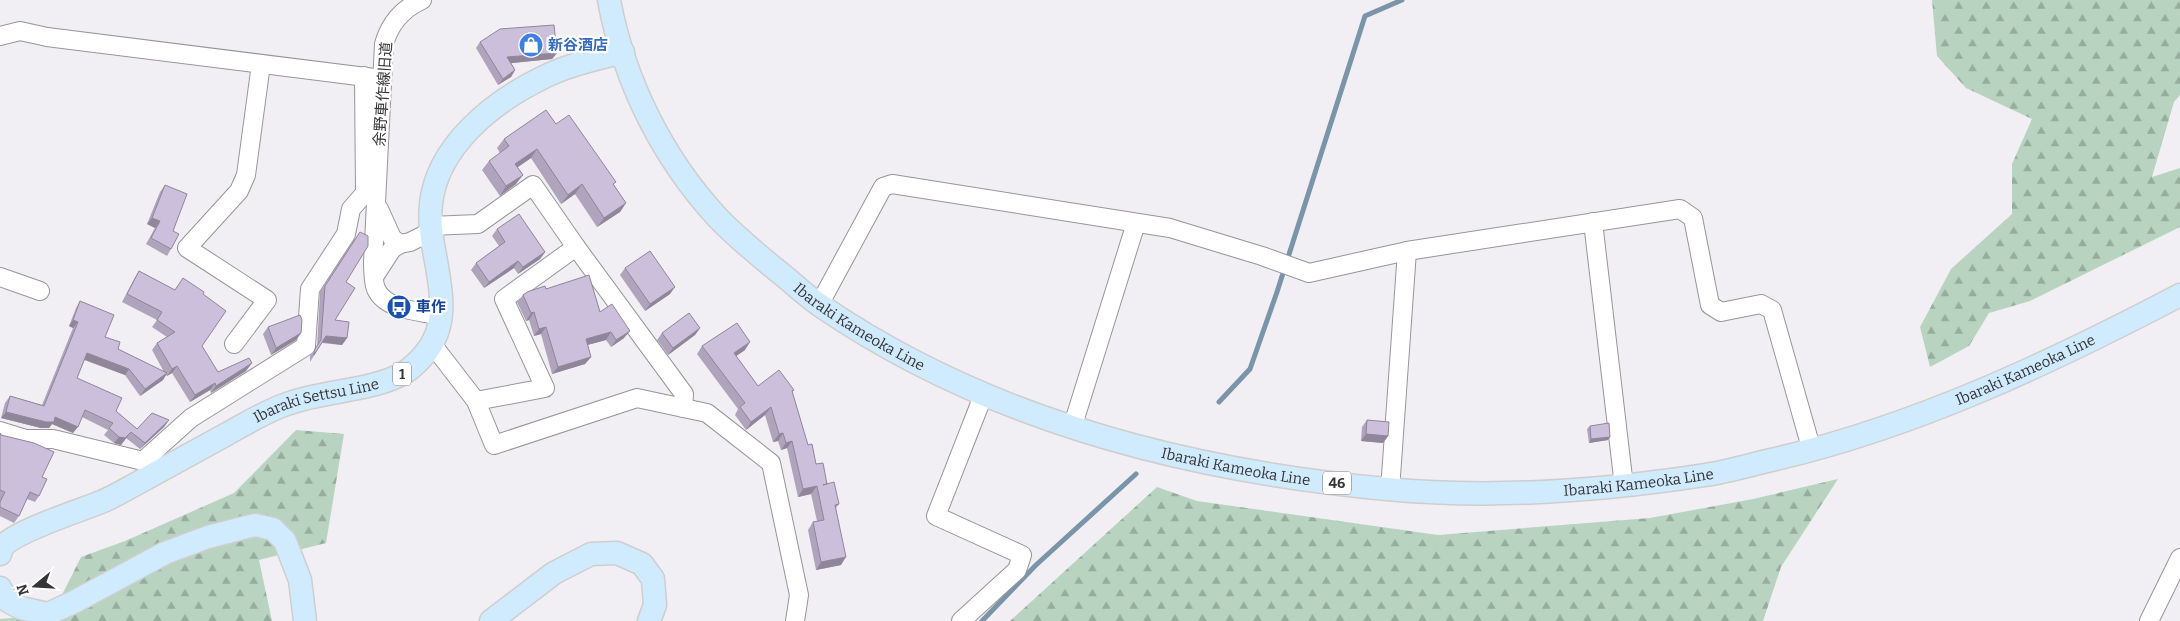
<svg xmlns="http://www.w3.org/2000/svg" width="2180" height="621" font-family="Bitter,'Noto Sans JP',serif">
<style>
.forest{fill:url(#forest-firs)}
.lines{fill:none;stroke-linecap:round;stroke-linejoin:round}
.stream{stroke:#7a95a9;stroke-width:5}
.minor-casing{stroke:#979599;stroke-width:20}
.major-casing{stroke:#cfcecf;stroke-width:25}
.minor{stroke:#fff;stroke-width:18}
.major{stroke:#d0ebfe;stroke-width:22}
.wall{fill:#afa4bc}
.shaded-wall{fill:#8f8699}
.building{fill:#ccbfdb;stroke:#8f8699}
.labels{text-anchor:middle;stroke-width:4.5;stroke-linejoin:round;paint-order:stroke}
.shield{fill:#fff;stroke:#727172;stroke-width:1}
.shield-label{font-size:14px;font-weight:bold;fill:#353436}
.shop-label{font-size:15px;font-weight:bold;fill:#366cbe;stroke:#fff;text-anchor:start}
.street-label{font-size:15px;fill:#353436;stroke:#fff}
.transit-label{font-size:15px;font-weight:bold;fill:#164399;stroke:#fff;text-anchor:start}
</style>
<defs>
<pattern id="forest-firs" width="22" height="20" patternUnits="userSpaceOnUse" patternTransform="scale(1.25)"><rect width="22" height="20" fill="#b8d4c1"/><path d="M5 1l3.5 6h-7zM16 11l3.5 6h-7z" fill="#96ad9e"/></pattern>
</defs>
<rect width="100%" height="100%" fill="#f1eff4"/>
<g class="forest">
<polygon points="1932,0 2180,0 2180,95 2174,102 2152,177 2180,168 2180,227 2030,301 1989,313 1969,346 1930,367 1920,327 1951,269 2012,214 2012,164 2032,119 1966,88 1937,56"/>
<polygon points="296,430 344,434 326,543 259,560 272,621 0,621 0,619 52,615 81,557 125,541 234,493"/>
<polygon points="1838,479 1781,567 1763,621 1010,621 1157,487 1197,501 1438,535 1650,518 1753,499"/>
</g>
<g class="lines">
<g class="stream">
<polyline points="1219,402 1250,369 1277,292 1365,16 1402,0"/>
<polyline points="982,621 1036,565 1136,474"/>
</g>
<defs>
<g id="minor">
<path d="M422,0c-20,9 -32,23 -38,44l-11,218c0,8 0,19 3,27 10,22 45,22 65,27"/>
<polyline points="0,36 20,31 47,37 382,79"/>
<polyline points="379,209 392,238 400,244 410,242 430,232"/>
<polyline points="1593,222 1624,486"/>
<polyline points="430,226 478,224 533,185 576,247 684,394 683,408"/>
<polyline points="0,277 40,291"/>
<polyline points="374,277 392,249 400,244"/>
<polyline points="819,305 883,187 892,184 1170,228 1262,256 1309,273 1407,251 1680,209 1693,218 1710,305 1721,312 1761,304 1772,310 1812,451"/>
<polyline points="234,344 267,300 187,248 239,191 246,175 261,64"/>
<polyline points="432,344 476,401 494,445 637,398 707,413 771,463 799,595 795,621"/>
<polyline points="476,401 545,388 504,299 576,247"/>
<polyline points="1072,428 1136,223"/>
<polyline points="0,431 26,439 53,439 143,461 191,418 306,346 310,289 346,234 351,209 365,193 364,76"/>
<polyline points="1390,490 1407,251"/>
<polyline points="961,621 1017,570 1022,555 936,516 983,396"/>
<polyline points="2149,621 2180,558"/>
</g>
<g id="major">
<path id="s1" d="M609,0c15,81 53,157 108,217 19,20 41,38 62,55 14,11 27,24 42,34 167,114 367,165 566,183 105,10 214,2 318,-14 21,-3 41,-9 62,-14 146,-33 281,-97 413,-166"/>
<path id="s2" d="M0,554c1,-3 2,-6 3,-8 15,-16 76,-35 98,-44 15,-6 29,-15 44,-23 27,-15 55,-30 82,-45 20,-11 39,-23 60,-30 37,-14 83,-12 117,-31 8,-5 14,-11 20,-18 38,-44 1,-101 7,-151 6,-58 62,-102 111,-126 25,-13 54,-19 81,-26"/>
<polyline points="0,588 8,601 21,608 48,614 74,602 165,553 208,537 255,525 273,529 285,541 300,580 305,621"/>
<polyline points="491,621 554,573 591,554 617,553 642,564 653,579 655,605 649,621"/>
</g>
</defs>
<use href="#minor" class="minor-casing"/>
<use href="#major" class="major-casing"/>
<use href="#minor" class="minor"/>
<use href="#major" class="major"/>
</g>
<g class="wall">
<polygon points="480,42 557,53 552,59 511,63 515,70 511,77 498,85 476,48"/>
<polygon points="556,124 614,185 626,203 620,212 597,227 575,194 561,204 531,158 518,167 516,184 500,196 482,170 489,161 500,153 497,148 504,139"/>
<polygon points="165,185 173,231 171,249 167,256 146,244 155,228 147,224 160,192"/>
<polygon points="497,229 545,252 540,259 518,274 514,268 484,288 471,270 476,263 499,246 492,236"/>
<polygon points="355,238 346,282 335,320 347,338 342,345 322,343 310,362 310,356 317,347 320,292"/>
<polygon points="625,268 670,294 645,311 620,275"/>
<polygon points="139,271 175,290 183,278 203,294 202,346 218,372 246,371 211,393 210,390 190,402 172,373 167,376 166,375 163,380 140,396 125,375 84,360 77,378 137,429 169,420 164,427 140,449 126,438 121,445 114,443 104,435 108,430 82,417 73,433 52,424 49,428 41,428 1,418 5,403 10,396 42,405 73,328 69,326 76,308 80,301 105,337 118,349 164,372 152,350 157,343 167,337 152,327 157,320 122,302 134,279"/>
<polygon points="546,289 600,312 624,338 611,347 606,340 587,345 591,357 585,364 552,374 541,334 534,336 529,320 526,321 517,302 523,295"/>
<polygon points="268,327 301,333 296,340 271,355 263,334"/>
<polygon points="700,328 695,335 668,355 657,340 662,333"/>
<polygon points="702,346 745,350 736,356 758,386 794,390 792,392 808,445 816,464 839,504 836,508 841,565 816,570 808,530 813,522 817,521 811,494 798,497 787,448 781,450 778,441 773,442 765,415 746,430 735,415 738,409 697,354"/>
<polygon points="1367,420 1388,436 1383,443 1361,441 1362,427"/>
<polygon points="1590,426 1610,437 1608,440 1589,443 1587,429"/>
<polygon points="0,433 42,477 39,496 35,502 27,499 19,516 14,523 0,516"/>
</g>
<g class="shaded-wall">
<polygon points="557,53 552,59 503,64 507,57"/>
<polygon points="515,70 511,77 498,85 503,79"/>
<polygon points="537,149 531,158 509,173 515,164"/>
<polygon points="523,175 516,184 500,196 506,186"/>
<polygon points="582,184 575,194 561,204 568,195"/>
<polygon points="626,203 620,212 597,227 604,218"/>
<polygon points="152,218 160,221 155,228 147,224"/>
<polygon points="545,252 540,259 518,274 523,267"/>
<polygon points="518,261 514,268 484,288 489,282"/>
<polygon points="675,287 670,294 645,311 650,304"/>
<polygon points="534,312 529,320 526,321 531,313"/>
<polygon points="73,320 78,322 73,328 69,326"/>
<polygon points="546,327 541,334 534,336 539,329"/>
<polygon points="700,328 695,335 668,355 673,348"/>
<polygon points="630,331 624,338 611,347 616,340"/>
<polygon points="611,332 606,340 580,347 586,339"/>
<polygon points="301,333 296,340 271,355 276,348"/>
<polygon points="326,336 347,338 342,345 321,342"/>
<polygon points="750,342 745,350 729,361 734,353"/>
<polygon points="87,353 129,369 125,375 83,359"/>
<polygon points="591,357 585,364 552,374 558,367"/>
<polygon points="252,363 246,371 211,393 216,386"/>
<polygon points="177,366 172,373 167,376 172,369"/>
<polygon points="167,373 163,380 140,396 145,389"/>
<polygon points="215,383 210,390 190,402 195,395"/>
<polygon points="771,407 765,415 746,430 751,422"/>
<polygon points="6,412 55,417 78,427 73,433 52,424 49,428 41,428 1,418"/>
<polygon points="169,420 164,427 140,449 145,443"/>
<polygon points="131,432 121,445 114,443 119,437"/>
<polygon points="783,433 778,441 773,442 779,434"/>
<polygon points="1366,434 1388,436 1383,443 1361,441"/>
<polygon points="1610,437 1608,440 1589,443 1591,439"/>
<polygon points="792,441 787,448 781,450 786,443"/>
<polygon points="817,486 811,494 798,497 803,489"/>
<polygon points="846,557 841,565 816,570 821,562"/>
</g>
<g class="building">
<polygon points="554,25 557,53 507,57 515,70 503,79 480,42 500,29"/>
<polygon points="546,110 556,124 569,115 616,182 613,184 626,203 604,218 582,184 568,195 537,149 515,164 523,175 506,186 489,161 509,146 504,139"/>
<polygon points="165,185 187,194 173,231 179,234 171,249 151,238 160,221 152,218"/>
<polygon points="519,214 545,252 523,267 518,261 489,282 476,263 505,242 497,229"/>
<polygon points="360,232 368,236 368,246 346,282 355,288 335,320 349,322 347,338 326,336 314,355 315,349 321,340 325,286"/>
<polygon points="650,251 675,287 650,304 625,268"/>
<polygon points="139,271 175,290 183,278 204,292 203,294 226,311 202,346 218,372 249,358 252,363 216,386 215,383 195,395 177,366 172,369 157,343 175,332 157,320 162,312 127,294"/>
<polygon points="589,275 600,312 612,304 630,331 616,340 611,332 586,339 591,357 558,367 546,327 539,329 534,312 531,313 523,295 527,292 545,286 546,289"/>
<polygon points="80,301 114,315 105,337 120,342 118,349 167,373 145,389 129,369 87,353 77,378 122,398 116,411 137,429 152,413 169,420 145,443 131,432 125,438 119,437 109,428 113,423 85,410 78,427 55,417 54,422 46,422 6,412 10,396 44,406 78,322 73,320"/>
<polygon points="689,313 700,328 673,348 662,333"/>
<polygon points="300,315 302,320 301,333 276,348 268,327"/>
<polygon points="737,323 750,342 734,353 758,386 779,370 794,390 792,391 808,445 812,444 816,464 823,463 827,484 823,485 834,482 839,504 835,505 846,557 821,562 813,522 824,520 817,486 803,489 792,441 786,443 783,433 779,434 771,407 751,422 740,407 745,403 702,346"/>
<polygon points="1367,420 1389,422 1388,436 1366,434"/>
<polygon points="1609,423 1610,437 1591,439 1590,426"/>
<polygon points="0,433 1,435 34,443 54,452 42,477 47,479 39,496 30,492 19,516 0,507 0,502 5,492 0,490"/>
</g>
<defs>
<symbol id="shop-disc" viewBox="-11 -11 22 22"><circle r="9.5" fill="#3f7fe0" stroke="#fff"/><path d="M-5-2.5h2.3a2.7 3.5 0 0 1 5.4 0H5L5.5 6h-11ZM-1.5-2.5h3a1.5 2.3 0 0 0-3 0Z" fill="#fff"/></symbol>
<symbol id="bus-disc" viewBox="-11 -11 22 22"><circle r="9.5" fill="#1a4fb4" stroke="#fff"/><path d="M-5-6H5V4H4V6H2V4H-2V6H-4V4H-5ZM-3.5-4V0h7V-4ZM-3.5 1.2v1.5H-2V1.2ZM2 1.2v1.5H3.5V1.2Z" fill="#fff"/></symbol>
</defs>
<g fill-rule="evenodd">
<use href="#shop-disc" x="517" y="31" width="28" height="28"/>
<use href="#bus-disc" x="385" y="293" width="28" height="28"/>
</g>
<g class="labels">
<g class="shield">
<rect x="393" y="362.5" width="18" height="23" rx="4"/>
<rect x="1323" y="471.5" width="28" height="23" rx="4"/>
</g>
<g class="shield-label">
<text x="402" y="379">1</text>
<text x="1337" y="488">46</text>
</g>
<g class="shop-label">
<text x="548" y="50">新谷酒店</text>
</g>
<g class="street-label">
<text transform="translate(383 94) rotate(-86)" y="5">余野車作線旧道</text>
<text dy="5" stroke="none"><textPath href="#s1" startOffset="426">Ibaraki Kameoka Line</textPath></text>
<text dy="5" stroke="none"><textPath href="#s1" startOffset="1641">Ibaraki Kameoka Line</textPath></text>
<text dy="5" stroke="none"><textPath href="#s2" startOffset="356">Ibaraki Settsu Line</textPath></text>
<text dy="5" stroke="none"><textPath href="#s1" startOffset="831">Ibaraki Kameoka Line</textPath></text>
<text dy="5" stroke="none"><textPath href="#s1" startOffset="1236">Ibaraki Kameoka Line</textPath></text>
</g>
<g class="transit-label">
<text x="416" y="312">車作</text>
</g>
</g>
<g transform="translate(35 586) rotate(252)" stroke="#ffffff" stroke-width="4" paint-order="stroke">
<path d="M0-4L9 19L0 12L-9 19Z" fill="#353436"/>
<text y="-8" font-size="14" font-weight="bold" text-anchor="middle" fill="#353436">N</text>
</g>
</svg>
